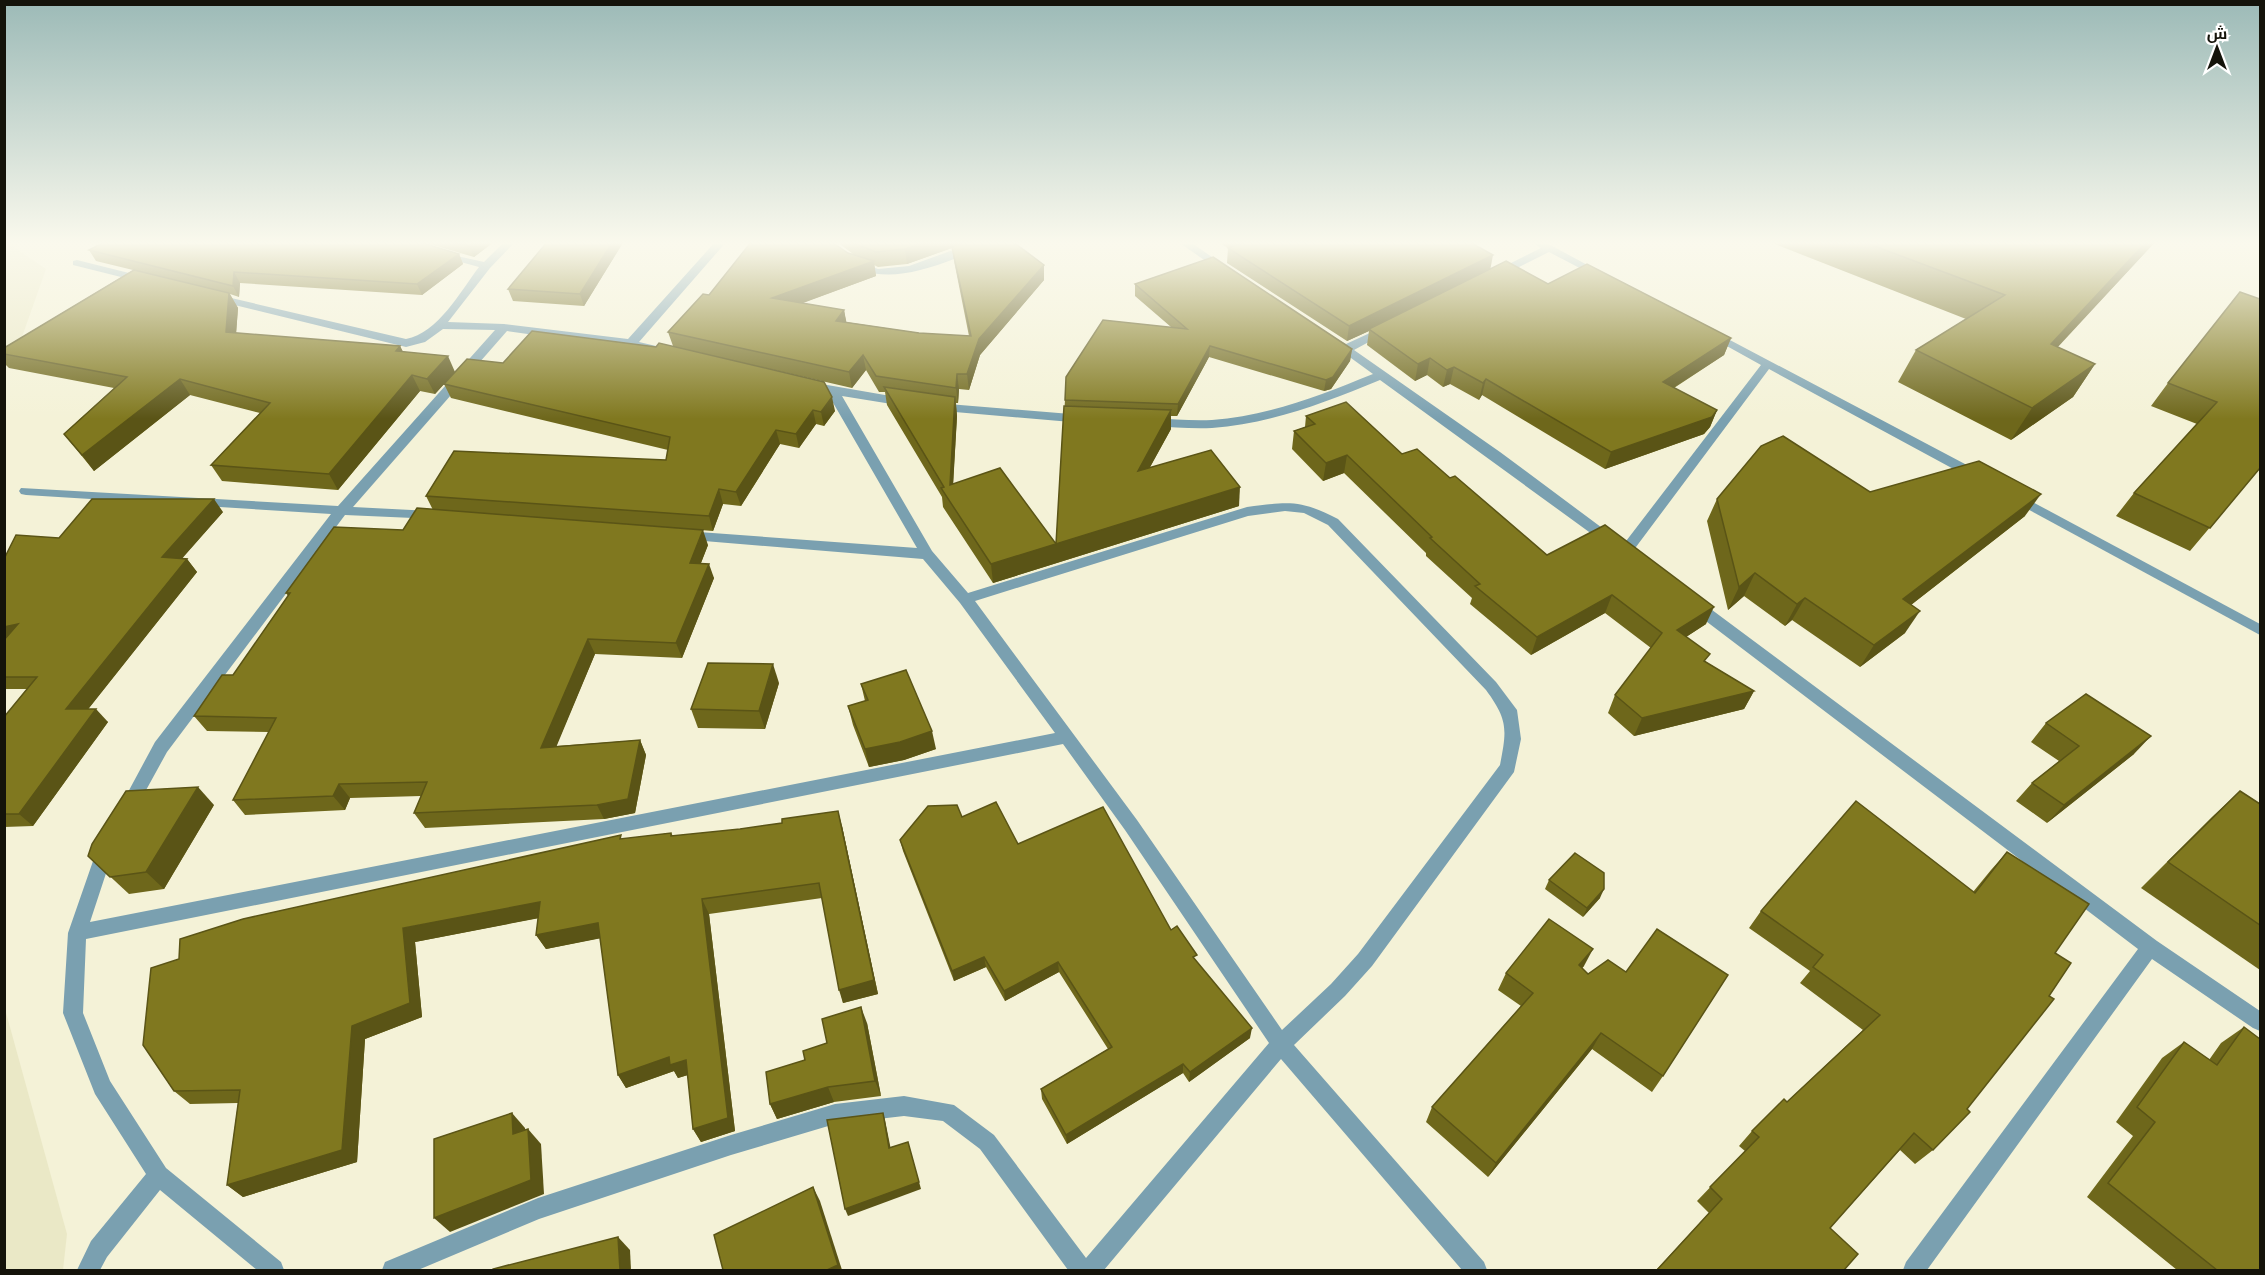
<svg xmlns="http://www.w3.org/2000/svg" width="2265" height="1275" font-family="'Public Sans',Cairo,sans-serif">
<style>
.built{fill:#eae8c6}
.lines{fill:none;stroke-linecap:round;stroke-linejoin:round}
.minor{fill:#7aa0b0;fill-rule:evenodd}
.wall{fill:#6e671b;fill-rule:evenodd}
.shaded-wall{fill:#5a5416}
.building{fill:#80781f;stroke:#5a5416;stroke-width:1.5}
</style>
<rect width="100%" height="100%" fill="#f4f2d7"/>
<g class="built">
<polygon points="5,241 21,241 15,248 46,269 17,351 5,359"/>
<polygon points="5,1009 67,1234 63,1270 5,1270"/>
</g>
<g class="lines">
<g class="minor">
<path d="M505,241h11l-26,27 -42,54 56,2 124,15 88,-98h11l-88,101 17,4v6l-149,-21 -154,176 78,4 7,5 -2,3 -91,-4 -178,237 -33,60 -6,2 -6,-2 -2,-5 35,-65 176,-228 -305,-19 -5,-1 -2,-3 2,-3 317,18 157,-176 -52,-1 -18,13 -19,5 -196,-48 -2,-2 6,-3 192,45c32,-6 54,-47 73,-72l-40,-11v-4l45,10z"/>
<path d="M822,241h11l24,20 21,8 31,-3 69,-25h14c-9,9 -26,13 -38,18 -50,19 -94,28 -132,-18z"/>
<polygon points="1177,241 1189,241 1229,269 1228,271 1220,271"/>
<polygon points="1530,241 1543,241 1604,274 1603,276 1595,276 1549,252 1499,277 1491,277 1491,273 1541,248"/>
<polygon points="77,260 149,278 151,280 145,283 73,265 73,261"/>
<path d="M1385,326l4,1v4l-35,19 146,102 117,87 2,3 -2,3h-10l-227,-165c-54,22 -109,44 -168,48 -20,1 -40,-1 -60,-2l-6,-4 6,-4c20,1 40,3 60,2 57,-4 109,-25 161,-46l-44,-32 6,-4 11,6z"/>
<polygon points="1711,330 1982,473 1984,476 1977,480 1972,479 1769,369 1630,555 1620,555 1618,552 1620,549 1761,365 1707,335 1707,331"/>
<path d="M810,382l98,17 2,3 -2,3 -4,1 -62,-10 90,155 36,42 279,-86c42,-5 52,-8 91,12l158,163 21,28 4,29 -7,33 -142,194 -27,30 -51,49 190,217 3,8h-25l-181,-211 -177,211h-36l-88,-121 -37,-28 -39,-5 -69,8 -104,31 -192,64 -121,51h-36l3,-8 153,-64 193,-63 104,-31 69,-8 50,9 40,30 92,123 183,-215 -144,-213 -62,-86 -977,195 -3,74 27,68 56,87 115,94 3,8h-27l-97,-80 -53,67 -7,13h-23l14,-29 55,-67 -51,-80 -32,-81 5,-80 32,-92 6,-2 6,2 3,5 -25,76 965,-189 -95,-130 -37,-44 -243,-20 -2,-3 7,-5 232,17 -89,-154 -22,-5 -2,-3zM1285,511l19,2 24,12 158,165c22,30 21,39 14,75l-142,189 -27,30 -49,46 -145,-210 -162,-219 273,-85z"/>
<polygon points="936,403 1083,415 1089,419 1083,423 932,410 930,407 932,404"/>
<polygon points="2014,492 2260,624 2260,635 2009,499 2007,496 2009,493"/>
<polygon points="1695,600 1700,601 2157,941 2260,1011 2260,1031 2253,1028 2152,959 1927,1270 1903,1270 1906,1262 2138,949 1690,609 1688,605"/>
</g>
</g>
<g class="wall">
<polygon points="419,241 495,241 474,257"/>
<polygon points="624,241 584,306 513,301 508,289"/>
<path d="M836,241h176l32,39 -64,75 -11,35 -10,-1 -1,14h-2l1,13 -4,68 103,60 9,-144 106,-73 -36,-31v-12l217,65 -2,12 -19,28 -7,2 -115,-34 -32,59h-6v13l-21,38 89,39 -246,77 -50,-76 -1,-10 -55,-92 -2,-13h-6l-13,-22 -14,18 -157,-36 140,59 -11,15 -8,-2 -17,24 -19,-4 -39,62 -18,-2 -10,27 -167,-13 162,27 -7,18 13,15 -32,80 -87,-4 -39,92 84,-6 6,15 -11,58 -31,6 -179,9 -11,-15 7,-17 -71,2 -5,12 -100,5 -12,-15 36,-68 -62,-1 -13,-15 39,-41 55,-79 -2,-3 117,-63 30,-20 -7,-14 240,-36 2,-10 -217,-52 -7,-14 59,-21 153,-16 17,-1 -5,-14 41,-37 139,-42 5,1zM952,248l2,13 15,75 -50,-3 -73,-11 -2,-12 -42,-7 74,-27 -2,-11 4,2 29,-3z"/>
<polygon points="1216,241 1468,241 1490,269 1548,284 1731,338 1724,355 1674,388 1717,410 1710,427 1704,434 1605,469 1482,395 1479,400 1450,384 1443,387 1427,375 1415,381 1367,345 1369,331 1347,341 1227,263 1228,248"/>
<polygon points="1767,241 2156,241 2057,347 2095,364 2073,397 2011,440 1898,382 1916,350 1966,319"/>
<polygon points="89,250 459,254 463,264 422,295 240,283 239,297 230,294 238,308 236,333 400,346 403,352 455,372 435,394 420,391 338,490 222,481 211,465 260,413 190,395 94,471 64,434 114,388 9,368 4,363 4,348 133,270 96,261"/>
<polygon points="2260,299 2260,468 2190,551 2116,516 2134,493 2197,424 2151,406 2168,383"/>
<polygon points="1306,416 1402,454 1450,478 1547,555 1706,624 1686,637 1706,662 1754,691 1744,709 1634,736 1608,713 1615,695 1651,648 1605,613 1531,655 1470,604 1472,598 1426,556 1426,553 1344,473 1323,481 1292,449 1294,431 1305,427"/>
<polygon points="1870,492 2025,516 1911,605 1905,633 1860,667 1792,620 1785,626 1744,596 1728,610 1707,521 1717,499"/>
<polygon points="223,512 182,558 187,559 197,572 88,709 108,722 33,826 4,827 4,717 27,689 4,689 4,559 59,538"/>
<polygon points="779,683 765,729 698,728 691,709"/>
<polygon points="861,684 936,749 904,760 869,767 853,725 848,706 865,701"/>
<polygon points="2046,723 2134,754 2047,823 2016,801 2032,783 2059,761 2031,742"/>
<polygon points="2240,791 2260,804 2260,970 2141,888 2212,817"/>
<polygon points="214,805 164,889 129,894 88,856"/>
<polygon points="962,817 1018,844 1171,930 1197,962 1250,1038 1189,1082 1183,1073 1067,1144 1042,1099 1041,1089 1108,1049 1059,972 1005,1001 986,967 954,981 903,851 900,840"/>
<polygon points="842,826 878,994 843,1003 822,898 709,914 735,1131 701,1142 693,1129 688,1075 678,1078 674,1071 626,1088 618,1075 600,938 546,949 536,935 538,918 415,942 422,1017 365,1039 357,1162 243,1197 227,1185 238,1103 190,1104 174,1091 143,1045 622,839 671,833 673,836"/>
<polygon points="2007,852 2055,953 1933,1150 1915,1164 1900,1150 1830,1228 1844,1270 1656,1270 1709,1213 1697,1201 1745,1151 1739,1146 1752,1131 1787,1102 1863,1030 1800,983 1810,971 1749,928 1761,911 1973,892 1991,870"/>
<polygon points="1549,880 1600,898 1583,917 1545,889"/>
<polygon points="1584,966 1582,968 1663,1076 1652,1092 1592,1049 1488,1177 1426,1122 1432,1107 1521,1006 1498,990 1506,973"/>
<polygon points="867,1023 881,1096 834,1102 777,1119 770,1104 827,1043"/>
<polygon points="2244,1027 2260,1270 2177,1270 2087,1197 2133,1136 2116,1122 2162,1058 2184,1042 2209,1060 2221,1043"/>
</g>
<g class="shaded-wall">
<polygon points="476,241 495,241 474,257 469,246"/>
<polygon points="613,241 624,241 584,306 580,294"/>
<polygon points="928,241 971,241 907,264 905,249"/>
<polygon points="2147,241 2156,241 2031,376 2051,344"/>
<polygon points="459,254 463,264 422,295 417,284"/>
<polygon points="1493,255 1490,271 1369,329 1369,331 1347,341 1349,326"/>
<polygon points="874,261 876,276 776,313 772,298"/>
<polygon points="1044,265 1044,280 980,355 969,390 967,374 979,339"/>
<polygon points="234,272 240,283 239,297 233,286"/>
<polygon points="229,293 238,308 235,348 226,332"/>
<polygon points="844,310 847,325 836,321"/>
<polygon points="1731,338 1724,355 1656,399 1663,382"/>
<polygon points="400,346 408,362 396,351"/>
<polygon points="1210,346 1209,357 1177,416 1178,404"/>
<polygon points="1352,349 1350,361 1331,389 1324,391 1326,380"/>
<polygon points="863,355 866,370 852,388 849,372"/>
<polygon points="448,356 455,372 435,394 427,379"/>
<polygon points="1430,358 1427,375 1415,381 1418,364"/>
<polygon points="2095,364 2073,397 2011,440 2032,408"/>
<polygon points="1454,367 1450,384 1443,387 1447,370"/>
<polygon points="957,374 959,389 958,403 956,388"/>
<polygon points="412,375 420,391 338,490 329,474"/>
<polygon points="180,379 190,395 94,471 82,455"/>
<polygon points="1486,379 1482,395 1479,400 1483,383"/>
<polygon points="832,397 835,411 824,426 821,412"/>
<polygon points="955,397 957,416 952,504 950,485"/>
<polygon points="813,410 816,424 799,448 796,434"/>
<polygon points="1171,410 1171,429 1138,489 1138,471"/>
<polygon points="1717,410 1710,427 1704,434 1605,469 1611,452"/>
<polygon points="776,430 780,444 741,506 736,492"/>
<polygon points="1347,455 1344,473 1323,481 1326,463"/>
<polygon points="1240,487 1239,506 993,583 991,564"/>
<polygon points="719,489 723,504 713,531 709,516"/>
<polygon points="2041,494 2025,516 1889,622 1903,599"/>
<polygon points="214,499 223,512 172,570 162,557"/>
<polygon points="703,530 708,545 695,578 690,563"/>
<polygon points="187,559 197,572 78,722 66,709"/>
<polygon points="709,564 714,578 682,658 676,643"/>
<polygon points="1755,573 1744,596 1728,610 1739,587"/>
<polygon points="1612,595 1605,613 1531,655 1537,637"/>
<polygon points="1805,598 1792,620 1785,626 1797,604"/>
<polygon points="1714,607 1706,624 1669,648 1677,630"/>
<polygon points="1920,611 1905,633 1860,667 1874,645"/>
<polygon points="18,624 4,642 4,627"/>
<polygon points="588,639 595,654 550,762 541,748"/>
<polygon points="773,664 779,683 765,729 759,711"/>
<polygon points="1754,691 1744,709 1634,736 1642,718"/>
<polygon points="96,709 108,722 33,826 19,814"/>
<polygon points="932,731 936,749 904,760 869,767 865,749"/>
<polygon points="2151,736 2134,754 2047,823 2064,805"/>
<polygon points="640,740 646,755 635,813 604,819 597,805"/>
<polygon points="339,784 350,798 345,810 333,796"/>
<polygon points="198,787 214,805 164,889 146,872"/>
<polygon points="838,811 842,826 878,994 843,1003 839,990"/>
<polygon points="1604,889 1600,898 1583,917 1587,908"/>
<polygon points="702,899 709,914 735,1131 701,1142 693,1129"/>
<polygon points="540,902 550,916 415,942 422,1017 365,1039 357,1162 243,1197 227,1185 352,1026 403,928"/>
<polygon points="598,923 607,937 546,949 536,935"/>
<polygon points="1593,949 1584,966 1570,981 1579,965"/>
<polygon points="984,957 986,967 954,981 952,971"/>
<polygon points="1058,962 1059,972 1005,1001 1004,991"/>
<polygon points="861,1007 867,1023 881,1096 875,1081"/>
<polygon points="1252,1028 1250,1038 1189,1082 1190,1072"/>
<polygon points="1601,1033 1592,1049 1488,1177 1496,1163"/>
<polygon points="669,1057 686,1060 694,1073 678,1078 674,1071 626,1088 618,1075"/>
<polygon points="1183,1064 1183,1073 1067,1144 1066,1135"/>
<polygon points="828,1087 834,1102 777,1119 770,1104"/>
<polygon points="512,1113 525,1128 526,1149 513,1134"/>
<polygon points="883,1113 885,1120 892,1155 889,1148"/>
<polygon points="528,1129 541,1144 544,1194 450,1232 434,1218"/>
<polygon points="908,1142 921,1189 848,1216 845,1209"/>
<polygon points="813,1187 820,1201 842,1270 827,1270"/>
<polygon points="618,1237 630,1250 631,1270 620,1270"/>
</g>
<g class="building">
<polygon points="106,241 416,241 459,254 417,284 234,272 233,286 89,250"/>
<polygon points="451,241 476,241 469,246"/>
<polygon points="548,241 613,241 580,294 508,289"/>
<polygon points="752,241 830,241 848,253 874,261 772,298 844,310 836,321 919,333 971,336 952,247 967,241 1012,241 1044,265 979,339 967,374 957,374 956,388 876,376 863,355 849,372 668,332 703,294 709,295"/>
<polygon points="852,241 928,241 905,249 876,252 856,244"/>
<polygon points="1241,241 1468,241 1493,255 1349,326 1228,248 1243,243"/>
<polygon points="1861,241 2147,241 2051,344 2095,364 2032,408 1916,350 2005,295"/>
<polygon points="1213,257 1352,349 1333,377 1326,380 1210,346 1178,404 1065,400 1066,377 1103,320 1187,329 1135,284"/>
<polygon points="1506,261 1548,284 1587,264 1731,338 1663,382 1717,410 1712,417 1611,452 1486,379 1483,383 1454,367 1447,370 1430,358 1418,364 1369,329"/>
<polygon points="134,270 229,293 226,332 400,346 396,351 448,356 427,379 412,375 329,474 211,465 270,403 180,379 82,455 64,434 127,377 4,354 4,348"/>
<polygon points="2240,292 2260,299 2260,468 2210,528 2134,493 2217,402 2168,383"/>
<polygon points="532,331 656,347 659,343 824,382 832,397 821,412 813,410 796,434 776,430 736,492 719,489 709,516 426,496 454,451 666,460 670,437 444,384 467,359 503,363"/>
<polygon points="884,387 955,397 950,485 1000,468 1056,544 1064,406 1171,410 1138,471 1211,450 1240,487 991,564 941,488 944,487"/>
<polygon points="1346,402 1402,454 1417,449 1450,478 1455,476 1547,555 1605,525 1714,607 1677,630 1710,654 1704,661 1754,691 1642,718 1615,695 1662,633 1612,595 1537,637 1475,586 1480,584 1430,538 1432,537 1347,455 1326,463 1294,431 1315,424 1306,416"/>
<polygon points="1783,436 1870,492 1979,461 2041,494 1903,599 1920,611 1874,645 1805,598 1797,604 1755,573 1739,587 1717,499 1761,446"/>
<polygon points="92,499 214,499 162,557 187,559 66,709 96,709 19,814 4,814 4,717 37,677 4,677 4,640 18,624 4,627 4,559 16,535 59,538"/>
<polygon points="417,508 703,530 690,563 709,564 676,643 588,639 541,748 640,740 628,799 597,805 414,813 427,782 339,784 333,796 233,800 276,718 194,716 222,675 233,675 290,593 286,593 334,527 403,530"/>
<polygon points="708,663 773,664 759,711 691,709"/>
<polygon points="906,670 932,731 900,742 865,749 848,706 868,700 861,684"/>
<polygon points="2086,694 2151,736 2064,805 2032,783 2079,746 2046,723"/>
<polygon points="198,787 146,872 110,877 88,856 92,844 126,791"/>
<polygon points="2240,791 2260,804 2260,925 2168,862"/>
<polygon points="1856,801 1975,893 2007,852 2089,904 2055,953 2071,963 2049,996 2054,999 1967,1109 1970,1112 1933,1150 1914,1133 1830,1228 1858,1254 1844,1270 1657,1270 1722,1199 1710,1187 1759,1137 1752,1131 1784,1099 1787,1102 1880,1015 1813,967 1823,955 1761,911"/>
<polygon points="996,802 1018,844 1103,807 1171,930 1177,926 1197,955 1193,957 1252,1028 1190,1072 1183,1064 1066,1135 1041,1089 1112,1047 1058,962 1004,991 984,957 952,971 900,840 928,806 957,805 962,817"/>
<polygon points="838,811 874,980 839,990 819,883 702,899 728,1118 693,1129 686,1060 670,1065 669,1057 618,1075 598,923 536,935 540,902 403,928 410,1003 352,1026 342,1150 227,1185 240,1090 174,1091 143,1045 151,968 179,959 180,939 243,919 621,835 620,839 671,833 671,836 740,829 782,823 782,819"/>
<polygon points="1575,853 1604,873 1604,889 1587,908 1549,880"/>
<polygon points="1549,919 1593,949 1579,965 1588,974 1608,960 1626,972 1657,929 1728,975 1663,1076 1601,1033 1496,1163 1432,1107 1533,993 1506,973"/>
<polygon points="861,1007 875,1081 828,1087 770,1104 766,1072 805,1060 803,1051 827,1043 822,1019"/>
<polygon points="2244,1027 2260,1039 2260,1270 2217,1270 2108,1183 2155,1122 2137,1107 2184,1042 2217,1065"/>
<polygon points="512,1113 513,1134 528,1129 531,1180 434,1218 434,1139"/>
<polygon points="883,1113 889,1148 908,1142 919,1182 845,1209 827,1120"/>
<polygon points="813,1187 838,1265 827,1270 723,1270 714,1235"/>
<polygon points="618,1237 620,1270 493,1270 493,1269"/>
</g>
<linearGradient id="sky" x2="0" y2="1"><stop stop-color="#9cbab7"/><stop offset="0.58" stop-color="#faf9ed"/><stop offset="1" stop-color="#faf9ed" stop-opacity="0"/></linearGradient>
<rect width="2265" height="419" fill="url(#sky)"/>
<rect width="2265" height="1275" fill="none" stroke="#14130a" stroke-width="12"/>
<g transform="translate(2217 48)" stroke="#ffffff" stroke-width="4.5" paint-order="stroke">
<path d="M0-4.5L10 22L0 15L-10 22Z" fill="#14130a"/>
<text y="-9" font-size="16" font-weight="bold" text-anchor="middle" fill="#14130a">ش</text>
</g>
</svg>
